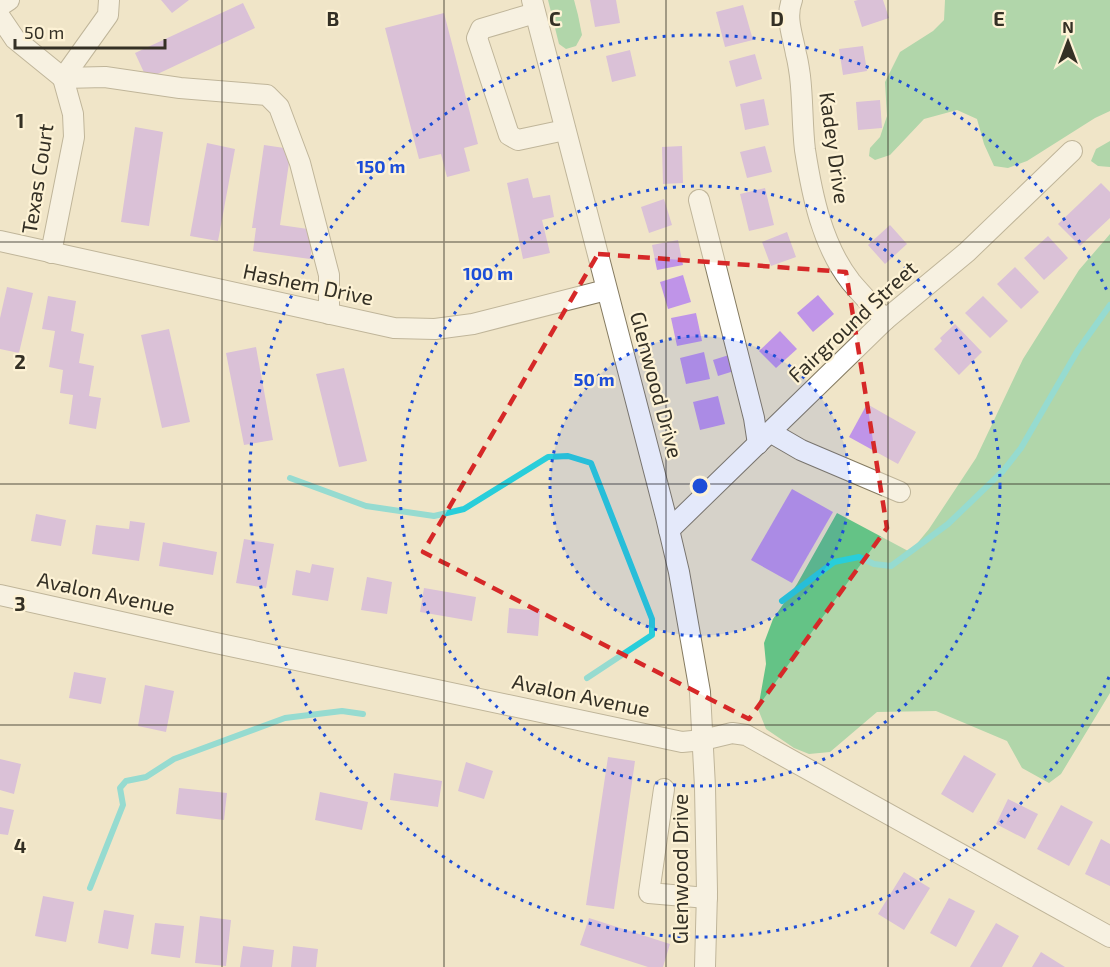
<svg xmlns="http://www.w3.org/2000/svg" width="1110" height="967" font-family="'Exo 2',sans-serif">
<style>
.forest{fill:#64c386}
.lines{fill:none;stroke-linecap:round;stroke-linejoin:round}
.stream{stroke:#28ceda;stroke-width:6}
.building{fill:#bf94e8}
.minor-casing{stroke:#857b61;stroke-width:22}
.minor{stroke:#fff;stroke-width:20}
.marked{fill:none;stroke:#d62828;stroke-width:4.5;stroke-dasharray:12 8;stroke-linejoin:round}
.grid{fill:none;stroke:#343025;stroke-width:1.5;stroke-opacity:0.55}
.ring{fill:none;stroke:#1d4ed8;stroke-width:3;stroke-dasharray:3 6}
.labels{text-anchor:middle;stroke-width:4.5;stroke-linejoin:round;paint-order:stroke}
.street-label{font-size:21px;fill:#343025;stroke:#fdf2d5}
.grid-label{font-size:20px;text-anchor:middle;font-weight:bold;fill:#343025;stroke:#fdf2d5;stroke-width:4.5;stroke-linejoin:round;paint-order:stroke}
.centre{fill:#1d4ed8;stroke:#fdf2d5;stroke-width:3}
.ring-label{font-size:18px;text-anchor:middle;font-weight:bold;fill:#1d4ed8;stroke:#fdf2d5;stroke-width:4.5;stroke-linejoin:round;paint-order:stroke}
</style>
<rect width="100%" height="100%" fill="#f0e5c8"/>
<g class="forest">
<polygon points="548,0 574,0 578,15 582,35 576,46 566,49 559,44"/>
<polygon points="945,0 1110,0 1110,111 1095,118 1027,161 1008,168 994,166 984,144 977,119 957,110 924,119 890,155 875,160 869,156 870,148 880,137 887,116 885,82 900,52 933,31 944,20"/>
<polygon points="1110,141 1110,167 1098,166 1091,161 1096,149"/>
<polygon points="1110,234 1110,693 1061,774 1049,783 1022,768 1007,741 936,711 877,712 830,752 809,754 794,748 766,729 758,709 766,664 764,643 773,619 797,584 837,513 910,552 929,529 976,458 1023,359 1079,270"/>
</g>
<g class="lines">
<g class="stream">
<polyline points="290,478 366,506 434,516 464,509 548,457 568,456 591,463 652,619 652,635 587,678"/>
<polyline points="782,601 834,562 859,557 874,564 891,566 948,524 1003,471 1021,448 1078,350 1110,305"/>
<polyline points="90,888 123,805 120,788 126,781 146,777 174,759 285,718 342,711 363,714"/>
</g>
</g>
<g class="building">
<polygon points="161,0 189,0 172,13"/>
<polygon points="590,0 616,0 620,23 595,27"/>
<polygon points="858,0 883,0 889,18 862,27 854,1"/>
<polygon points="243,3 255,28 147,79 135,53"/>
<polygon points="743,5 753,40 725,47 716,12"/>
<polygon points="444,13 478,144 464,148 470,171 447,177 441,154 419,159 385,28"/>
<polygon points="863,46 867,71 843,75 839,49"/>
<polygon points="630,50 636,76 612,82 606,56"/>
<polygon points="755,54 762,79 736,87 729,61"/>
<polygon points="764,99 769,125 745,130 740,104"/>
<polygon points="880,100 882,128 858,130 856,102"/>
<polygon points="135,127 163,132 149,226 121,222"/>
<polygon points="207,143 235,149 218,241 190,236"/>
<polygon points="264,145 291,149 280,225 315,230 310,259 253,251 256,228 252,228"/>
<polygon points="682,146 683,183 663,184 662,147"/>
<polygon points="765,146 772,172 747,178 740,152"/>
<polygon points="528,178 533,198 550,195 554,217 542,220 550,253 523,259 507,183"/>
<polygon points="1101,183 1110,192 1110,218 1080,246 1058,224"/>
<polygon points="765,188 774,225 749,231 740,194"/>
<polygon points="664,199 672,225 649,233 641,207"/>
<polygon points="890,225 907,244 885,264 868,245"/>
<polygon points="787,232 796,257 771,266 762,242"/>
<polygon points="1048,236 1068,258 1044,280 1024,258"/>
<polygon points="678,240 683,265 657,270 652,245"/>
<polygon points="1015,267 1039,292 1021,309 997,284"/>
<polygon points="683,275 691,302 668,309 660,282"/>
<polygon points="7,287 33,293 19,353 0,349 0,318"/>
<polygon points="818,295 834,314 813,332 797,313"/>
<polygon points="48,296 76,301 71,331 84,334 79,363 94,366 89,396 101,398 96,429 69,424 73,395 60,393 63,370 49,367 55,331 42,329"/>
<polygon points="983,296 1008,321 990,338 965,313"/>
<polygon points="696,313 702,341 677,346 671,318"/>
<polygon points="955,324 982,352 959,375 934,349 942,341 940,338"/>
<polygon points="169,329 190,422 162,428 141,335"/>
<polygon points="780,331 797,349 776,368 759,351"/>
<polygon points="256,347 273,440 244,445 226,353"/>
<polygon points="704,352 710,379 686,384 680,358"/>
<polygon points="729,355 734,371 718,376 713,360"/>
<polygon points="344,368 367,461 339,467 316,374"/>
<polygon points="718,396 725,424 700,430 693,402"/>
<polygon points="867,404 916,432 898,464 849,437"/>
<polygon points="792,489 833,512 792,583 751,560"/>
<polygon points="36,514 66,520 61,546 31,541"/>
<polygon points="130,521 145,523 139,561 92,554 96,525 129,529"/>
<polygon points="244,539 274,544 266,588 236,583"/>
<polygon points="163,542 217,552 213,575 159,566"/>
<polygon points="312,564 334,568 328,601 292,595 296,570 310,573"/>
<polygon points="367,577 392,582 387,614 361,610"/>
<polygon points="424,588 476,597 472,621 420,612"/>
<polygon points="509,608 540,611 538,636 507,633"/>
<polygon points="74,672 106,678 101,704 69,698"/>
<polygon points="145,685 174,691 166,732 138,726"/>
<polygon points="964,755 996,774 973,813 941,794"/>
<polygon points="608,757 635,761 614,909 586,905"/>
<polygon points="0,759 21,764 14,794 0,790"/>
<polygon points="466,762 493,771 484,799 458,791"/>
<polygon points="394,773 442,781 438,807 390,800"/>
<polygon points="179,788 227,793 224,820 176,814"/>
<polygon points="320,792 368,802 362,830 315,820"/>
<polygon points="1008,799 1038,814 1025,839 996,824"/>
<polygon points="1061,805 1093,822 1069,866 1037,849"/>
<polygon points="0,807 14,810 8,835 0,834"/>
<polygon points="1101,839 1110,844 1110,886 1085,874"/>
<polygon points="904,872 930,888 904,930 878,914"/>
<polygon points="43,896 74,902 66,942 35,936"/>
<polygon points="949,898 975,911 956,947 930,933"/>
<polygon points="104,910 134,915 128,949 98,943"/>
<polygon points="200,916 231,920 226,966 195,963"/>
<polygon points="589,918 670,944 663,967 648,967 580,945"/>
<polygon points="155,923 184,926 180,958 151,954"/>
<polygon points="996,923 1019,936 1002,967 970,967"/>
<polygon points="243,946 274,950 272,967 240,967"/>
<polygon points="293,946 318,949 316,967 291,967"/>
<polygon points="1041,952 1065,967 1032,967"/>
</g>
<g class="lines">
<defs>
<g id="minor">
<polyline points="532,0 666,517 679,572 700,692 705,787 707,892 705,967"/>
<path d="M792,0c-7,18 1,36 4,54 2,7 3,15 4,22 3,25 2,49 5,74 7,45 17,95 46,132 11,13 23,25 34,38"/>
<polyline points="0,6 9,0"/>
<polyline points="535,13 481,29 477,38 509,135 518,140 565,130"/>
<polyline points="0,17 15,39 63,78 105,77 180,88 267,95 279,107 300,163 329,275 329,314"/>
<polyline points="63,78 108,15 109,0"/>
<polyline points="699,200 754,418 758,444"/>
<polyline points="0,241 394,328 435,329 473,324 606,290"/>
<polyline points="51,253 74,137 73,114 63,78"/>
<polyline points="770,432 801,450 900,492"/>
<polyline points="669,530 885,320 967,252 1072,151"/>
<polyline points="0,595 211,642 682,742 703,740 732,733 746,735 1110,937"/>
<polyline points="664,789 649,893 707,898"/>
</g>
</defs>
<use href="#minor" class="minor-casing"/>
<use href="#minor" class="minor"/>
</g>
<path d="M0 0H1110V967H0ZM598,254l248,18 41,256 -138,191 -326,-167z" fill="#f0e5c8" fill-opacity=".55" fill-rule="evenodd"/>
<path class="marked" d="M598,254l248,18 41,256 -138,191 -326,-167z"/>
<path class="grid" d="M222,0v967M444,0v967M666,0v967M888,0v967M0,242h1110M0,484h1110M0,725h1110"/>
<circle cx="700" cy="486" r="150" fill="#1d4ed8" fill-opacity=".12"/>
<g class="ring">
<circle cx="700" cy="486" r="150"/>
<circle cx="700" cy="486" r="300"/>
<path d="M1109 677A451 451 0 1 1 1109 295"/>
</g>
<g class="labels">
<g class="street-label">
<text transform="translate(834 148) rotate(82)" y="7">Kadey Drive</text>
<text transform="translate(38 179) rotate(-81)" y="7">Texas Court</text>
<text transform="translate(308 285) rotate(12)" y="7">Hashem Drive</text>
<text transform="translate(853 322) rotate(-43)" y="7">Fairground Street</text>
<text transform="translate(656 385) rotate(75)" y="7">Glenwood Drive</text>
<text transform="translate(106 594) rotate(12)" y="7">Avalon Avenue</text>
<text transform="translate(581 696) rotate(12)" y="7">Avalon Avenue</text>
<text transform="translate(681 869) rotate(-90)" y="7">Glenwood Drive</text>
</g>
</g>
<g class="grid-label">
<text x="333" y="26">B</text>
<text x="555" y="26">C</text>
<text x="777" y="26">D</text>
<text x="999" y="26">E</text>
<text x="20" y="128">1</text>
<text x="20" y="369">2</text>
<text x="20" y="611">3</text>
<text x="20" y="853">4</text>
</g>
<circle cx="700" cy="486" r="9" class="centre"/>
<g class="ring-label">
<text x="381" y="173">150 m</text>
<text x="488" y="280">100 m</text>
<text x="594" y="386">50 m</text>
</g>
<g transform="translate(1068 42)" stroke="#fdf2d5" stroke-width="4.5" paint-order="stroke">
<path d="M0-4.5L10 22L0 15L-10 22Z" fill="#343025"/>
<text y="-9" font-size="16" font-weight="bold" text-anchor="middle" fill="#343025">N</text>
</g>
<path d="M15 39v9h150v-9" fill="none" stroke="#343025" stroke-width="3"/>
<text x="24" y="39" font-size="18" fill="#343025" stroke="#fdf2d5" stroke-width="4.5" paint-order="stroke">50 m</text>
</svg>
